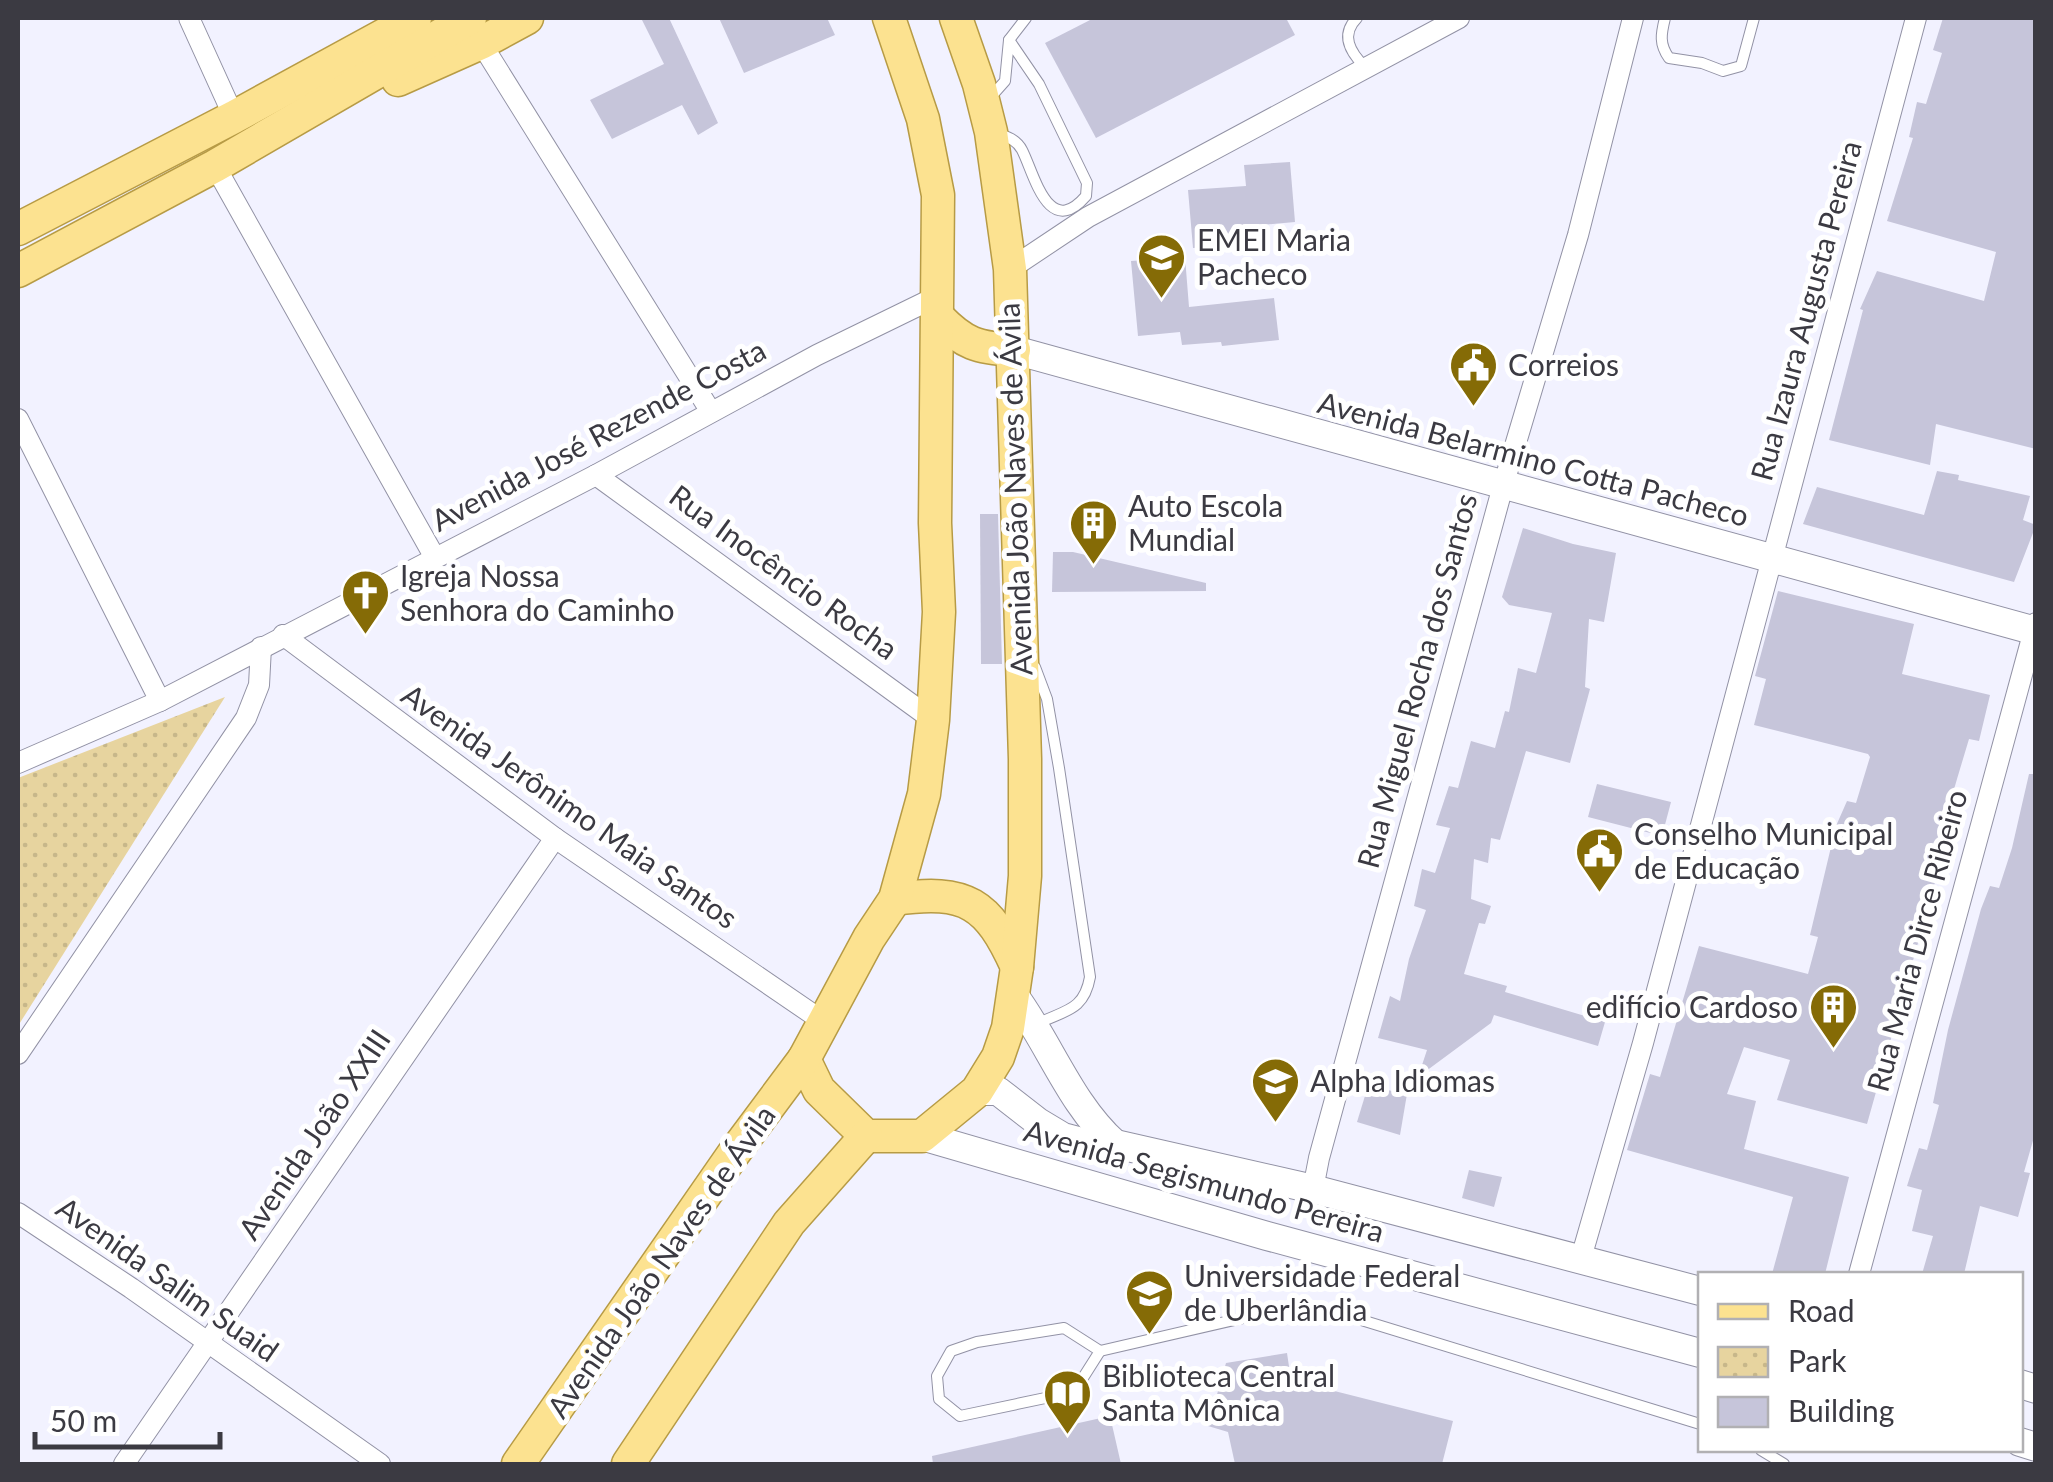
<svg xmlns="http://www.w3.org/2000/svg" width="2053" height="1482" font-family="Lato,sans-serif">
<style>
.park{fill:url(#park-dots)}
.building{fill:#c6c5da}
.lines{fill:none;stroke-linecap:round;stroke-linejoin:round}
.lane-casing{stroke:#9292a5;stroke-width:12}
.street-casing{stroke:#9292a5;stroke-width:22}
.secondary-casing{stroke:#9292a5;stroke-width:30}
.primary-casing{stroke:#b79b45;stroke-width:35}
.lane{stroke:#fff;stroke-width:10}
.street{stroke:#fff;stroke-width:20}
.secondary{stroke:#fff;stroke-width:28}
.primary{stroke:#fce290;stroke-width:32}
.labels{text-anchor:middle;stroke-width:10;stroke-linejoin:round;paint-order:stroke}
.poi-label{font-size:30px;fill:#3b3a42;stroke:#fff;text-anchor:start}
.street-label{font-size:30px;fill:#3b3a42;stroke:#fff}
</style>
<defs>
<pattern id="park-dots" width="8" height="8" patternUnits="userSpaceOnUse" patternTransform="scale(2.5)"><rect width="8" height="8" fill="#e7d49f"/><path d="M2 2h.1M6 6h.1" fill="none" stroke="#c7b78a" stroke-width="1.8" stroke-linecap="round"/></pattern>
</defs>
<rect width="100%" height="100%" fill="#f2f2ff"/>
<polygon class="park" points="225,697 18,1026 18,778"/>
<g class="building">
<polygon points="641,18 669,18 718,123 698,135 682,105 612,139 590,100 664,64"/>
<polygon points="719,18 827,18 835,35 744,73"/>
<polygon points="1094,18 1286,18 1295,35 1096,138 1045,43"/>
<polygon points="1943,18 2036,18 2036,449 1936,424 1930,465 1829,440 1863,310 1860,309 1877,271 1984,301 1996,252 1887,221 1913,138 1909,137 1917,102 1926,104 1942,53 1933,50"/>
<polygon points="1290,162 1295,222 1250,226 1251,244 1193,248 1188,190 1246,186 1244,165"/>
<polygon points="1185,257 1189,307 1274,298 1279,340 1222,346 1221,342 1182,345 1180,332 1138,336 1131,261"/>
<polygon points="1937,471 1959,475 1958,480 2030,496 2023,520 2036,525 2014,582 1803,524 1817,487 1924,515"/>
<polygon points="980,514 998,514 1002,664 981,664"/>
<polygon points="1523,528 1573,544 1616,553 1604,622 1589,619 1585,687 1590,689 1570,763 1526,751 1500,840 1491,838 1488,863 1474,859 1471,899 1491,906 1485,924 1479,923 1464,974 1507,986 1505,992 1605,1022 1598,1046 1494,1015 1491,1023 1418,1077 1427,1050 1378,1038 1390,996 1400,1001 1409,959 1426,910 1414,906 1422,869 1435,873 1450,828 1436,825 1449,786 1458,788 1471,741 1495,748 1505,711 1509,712 1518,668 1536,673 1552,613 1509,605 1502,597"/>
<polygon points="1053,552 1073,552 1206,583 1206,591 1052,592"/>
<polygon points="1778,591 1914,624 1902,674 1990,695 1979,741 1969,739 1957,779 1943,827 1948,828 1943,854 1867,1124 1777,1100 1790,1060 1744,1047 1727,1094 1756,1101 1744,1149 1849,1177 1825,1274 1772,1274 1793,1197 1627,1150 1650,1074 1660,1077 1699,946 1808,974 1818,937 1810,935 1836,826 1847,801 1856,803 1870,757 1868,754 1754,725 1766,679 1755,676"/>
<polygon points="2029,774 2036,774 2036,1130 2024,1172 2030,1173 2018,1217 1980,1206 1964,1274 1922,1274 1933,1236 1912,1231 1922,1190 1907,1186 1919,1148 1927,1150 1939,1105 1933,1103 1948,1030 1981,909 1990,886 1999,888 2012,848"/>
<polygon points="1597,784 1671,802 1662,836 1588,817"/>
<polygon points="1368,1086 1407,1094 1400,1135 1357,1122"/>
<polygon points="1469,1170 1502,1177 1494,1207 1462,1198"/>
<polygon points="1287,1353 1291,1380 1453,1421 1442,1464 1235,1464 1228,1432 1208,1426 1226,1363"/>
<polygon points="1110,1416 1121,1464 933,1464 932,1456"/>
</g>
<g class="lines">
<defs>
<g id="lane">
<path d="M1357,18c-17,17 -7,34 8,49"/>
<path d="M1665,18c-4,16 -6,26 4,40l33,5 21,8 18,-5 13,-48"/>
<polyline points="1009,40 1026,18"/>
<path d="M989,99l16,-18 4,-41 30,44 48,99 -1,13c-38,44 -52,-23 -64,-46 -5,-10 -15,-14 -26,-17"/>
<path d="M1035,667l12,32 12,69 31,209c-6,34 -25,33 -53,47"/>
<polygon points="1064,1328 1100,1351 1074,1392 960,1416 939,1399 937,1376 951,1351 977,1342"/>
<polyline points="1100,1351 1286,1308 1319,1307 1700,1424"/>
<polyline points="1761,1450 1784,1464"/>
</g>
<g id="street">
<polyline points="189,18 234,117"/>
<polyline points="481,43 711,412"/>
<polyline points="215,166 434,556"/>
<polyline points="1010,269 1088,217 1459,18"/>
<polyline points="18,419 160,701"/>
<polyline points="596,475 933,720"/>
<polyline points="283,635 555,838 824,1022"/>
<polyline points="18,763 160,701 596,475 817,355 940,295"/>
<polyline points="18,1054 246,718 259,685 261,647"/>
<polyline points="1313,1189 1319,1158 1503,486 1578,235 1633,18"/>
<polyline points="18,1213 131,1288 380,1464"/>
<polyline points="1581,1258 1643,1043 1916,18"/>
<polyline points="1859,1274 2036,623"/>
<polyline points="124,1464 555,838"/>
</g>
<g id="secondary">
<polyline points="1014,350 2036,631"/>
<path d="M1013,994c36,48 57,110 102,150"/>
<polyline points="977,1091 998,1091 1038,1122 1063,1137 1078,1141 1115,1144 1313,1189 1700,1291"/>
<polyline points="922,1136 1267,1236 1700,1353"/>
<polyline points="2020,1384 2036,1389"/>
<polyline points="2020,1442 2036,1447"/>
</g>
<g id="primary">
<polyline points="398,80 481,43 527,18"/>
<polyline points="18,229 234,117 415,18"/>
<polyline points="18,271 215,166 470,18"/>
<path d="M939,318c25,26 39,30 75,32"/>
<path d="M895,899c72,-10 93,4 122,68"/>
<polyline points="804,1059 819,1090 866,1136 922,1136 977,1091 998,1057 1008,1028 1017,967 1025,876 1025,759 1010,269 991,132 979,84 956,18"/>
<polyline points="518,1464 734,1153 804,1059 869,938 895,899 924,794 933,720 939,612 935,523 938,195 923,119 889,18"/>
<polyline points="628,1464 789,1223 866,1136"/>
</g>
</defs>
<use href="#lane" class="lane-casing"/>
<use href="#street" class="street-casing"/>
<use href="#secondary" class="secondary-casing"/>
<use href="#primary" class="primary-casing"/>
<use href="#lane" class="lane"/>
<use href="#street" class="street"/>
<use href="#secondary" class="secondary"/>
<use href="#primary" class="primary"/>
</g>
<defs>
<symbol id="school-pin" viewBox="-11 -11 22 30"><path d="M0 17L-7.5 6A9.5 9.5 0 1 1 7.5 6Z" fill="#856b06" stroke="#fff"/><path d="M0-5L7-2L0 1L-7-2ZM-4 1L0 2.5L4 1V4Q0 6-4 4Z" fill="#fff"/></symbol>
<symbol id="civic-pin" viewBox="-11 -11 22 30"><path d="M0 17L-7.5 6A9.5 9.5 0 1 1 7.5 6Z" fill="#856b06" stroke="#fff"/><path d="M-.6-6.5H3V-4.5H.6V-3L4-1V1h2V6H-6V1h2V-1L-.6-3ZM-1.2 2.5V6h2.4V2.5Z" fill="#fff"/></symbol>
<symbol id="building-pin" viewBox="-11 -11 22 30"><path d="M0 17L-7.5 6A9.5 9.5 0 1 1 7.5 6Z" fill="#856b06" stroke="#fff"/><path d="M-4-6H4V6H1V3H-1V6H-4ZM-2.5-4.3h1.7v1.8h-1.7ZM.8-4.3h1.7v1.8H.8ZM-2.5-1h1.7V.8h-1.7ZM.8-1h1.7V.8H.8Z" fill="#fff"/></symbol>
<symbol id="church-pin" viewBox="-11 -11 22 30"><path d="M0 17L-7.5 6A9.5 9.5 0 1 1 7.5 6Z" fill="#856b06" stroke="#fff"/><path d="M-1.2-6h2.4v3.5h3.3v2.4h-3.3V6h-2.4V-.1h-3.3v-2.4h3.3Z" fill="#fff"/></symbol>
<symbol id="university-pin" viewBox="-11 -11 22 30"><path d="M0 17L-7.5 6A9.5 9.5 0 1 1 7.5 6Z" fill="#856b06" stroke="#fff"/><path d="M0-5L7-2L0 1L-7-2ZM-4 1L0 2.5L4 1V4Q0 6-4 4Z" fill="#fff"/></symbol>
<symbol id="library-pin" viewBox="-11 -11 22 30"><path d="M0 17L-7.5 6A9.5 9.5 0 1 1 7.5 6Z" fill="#856b06" stroke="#fff"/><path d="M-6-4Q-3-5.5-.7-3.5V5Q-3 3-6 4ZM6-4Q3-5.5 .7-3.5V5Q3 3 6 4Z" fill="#fff"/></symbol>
</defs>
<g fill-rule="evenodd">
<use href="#school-pin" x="1134" y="230" width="55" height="75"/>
<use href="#civic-pin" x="1446" y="338" width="55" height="75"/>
<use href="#building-pin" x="1066" y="496" width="55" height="75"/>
<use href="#church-pin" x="338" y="566" width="55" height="75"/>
<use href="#civic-pin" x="1572" y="824" width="55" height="75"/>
<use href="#building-pin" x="1806" y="980" width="55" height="75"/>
<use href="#school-pin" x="1248" y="1054" width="55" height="75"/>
<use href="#university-pin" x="1122" y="1266" width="55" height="75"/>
<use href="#library-pin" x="1040" y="1366" width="55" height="75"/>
</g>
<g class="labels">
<g class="poi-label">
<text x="1197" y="251">EMEI Maria<tspan x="1197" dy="34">Pacheco</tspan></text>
<text x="1508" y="376">Correios</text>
<text x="1128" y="517">Auto Escola<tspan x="1128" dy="34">Mundial</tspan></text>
<text x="400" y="587">Igreja Nossa<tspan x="400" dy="34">Senhora do Caminho</tspan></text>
<text x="1634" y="845">Conselho Municipal<tspan x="1634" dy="34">de Educação</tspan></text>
<text x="1798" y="1018" text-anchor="end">edifício Cardoso</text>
<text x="1310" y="1092">Alpha Idiomas</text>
<text x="1184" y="1287">Universidade Federal<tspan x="1184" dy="34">de Uberlândia</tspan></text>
<text x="1102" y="1387">Biblioteca Central<tspan x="1102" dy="34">Santa Mônica</tspan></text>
</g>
<g class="street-label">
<text transform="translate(1807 311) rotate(-75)" y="10">Rua Izaura Augusta Pereira</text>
<text transform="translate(599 436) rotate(-28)" y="10">Avenida José Rezende Costa</text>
<text transform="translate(1533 460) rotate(15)" y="10">Avenida Belarmino Cotta Pacheco</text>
<text transform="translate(1016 489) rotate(-92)" y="10">Avenida João Naves de Ávila</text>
<text transform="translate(783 573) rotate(36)" y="10">Rua Inocêncio Rocha</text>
<text transform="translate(1418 681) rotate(-75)" y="10">Rua Miguel Rocha dos Santos</text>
<text transform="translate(569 807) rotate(35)" y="10">Avenida Jerônimo Maia Santos</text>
<text transform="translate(1918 941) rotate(-75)" y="10">Rua Maria Dirce Ribeiro</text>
<text transform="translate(315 1135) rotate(-56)" y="10">Avenida João XXIII</text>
<text transform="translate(1204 1182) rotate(16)" y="10">Avenida Segismundo Pereira</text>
<text transform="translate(662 1262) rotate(-55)" y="10">Avenida João Naves de Ávila</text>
<text transform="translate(167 1280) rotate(35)" y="10">Avenida Salim Suaid</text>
</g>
</g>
<rect width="2053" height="1482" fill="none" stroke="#3b3a42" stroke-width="40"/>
<rect x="1698" y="1272" width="325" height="180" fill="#ffffff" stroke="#b1b0b3" stroke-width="2.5"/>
<rect x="1718" y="1304" width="50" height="15" fill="#fce290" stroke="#b1b0b3" stroke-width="2.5"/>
<text x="1788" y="1322" font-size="30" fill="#3b3a42">Road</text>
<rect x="1718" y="1347" width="50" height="30" fill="url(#park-dots)" stroke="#b1b0b3" stroke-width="2.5"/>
<text x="1788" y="1372" font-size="30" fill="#3b3a42">Park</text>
<rect x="1718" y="1397" width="50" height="30" fill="#c6c5da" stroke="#b1b0b3" stroke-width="2.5"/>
<text x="1788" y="1422" font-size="30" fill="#3b3a42">Building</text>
<path d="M35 1432v15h185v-15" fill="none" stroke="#3b3a42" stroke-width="5"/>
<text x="50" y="1432" font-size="30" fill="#3b3a42" stroke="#ffffff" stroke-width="8" paint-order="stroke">50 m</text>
</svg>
